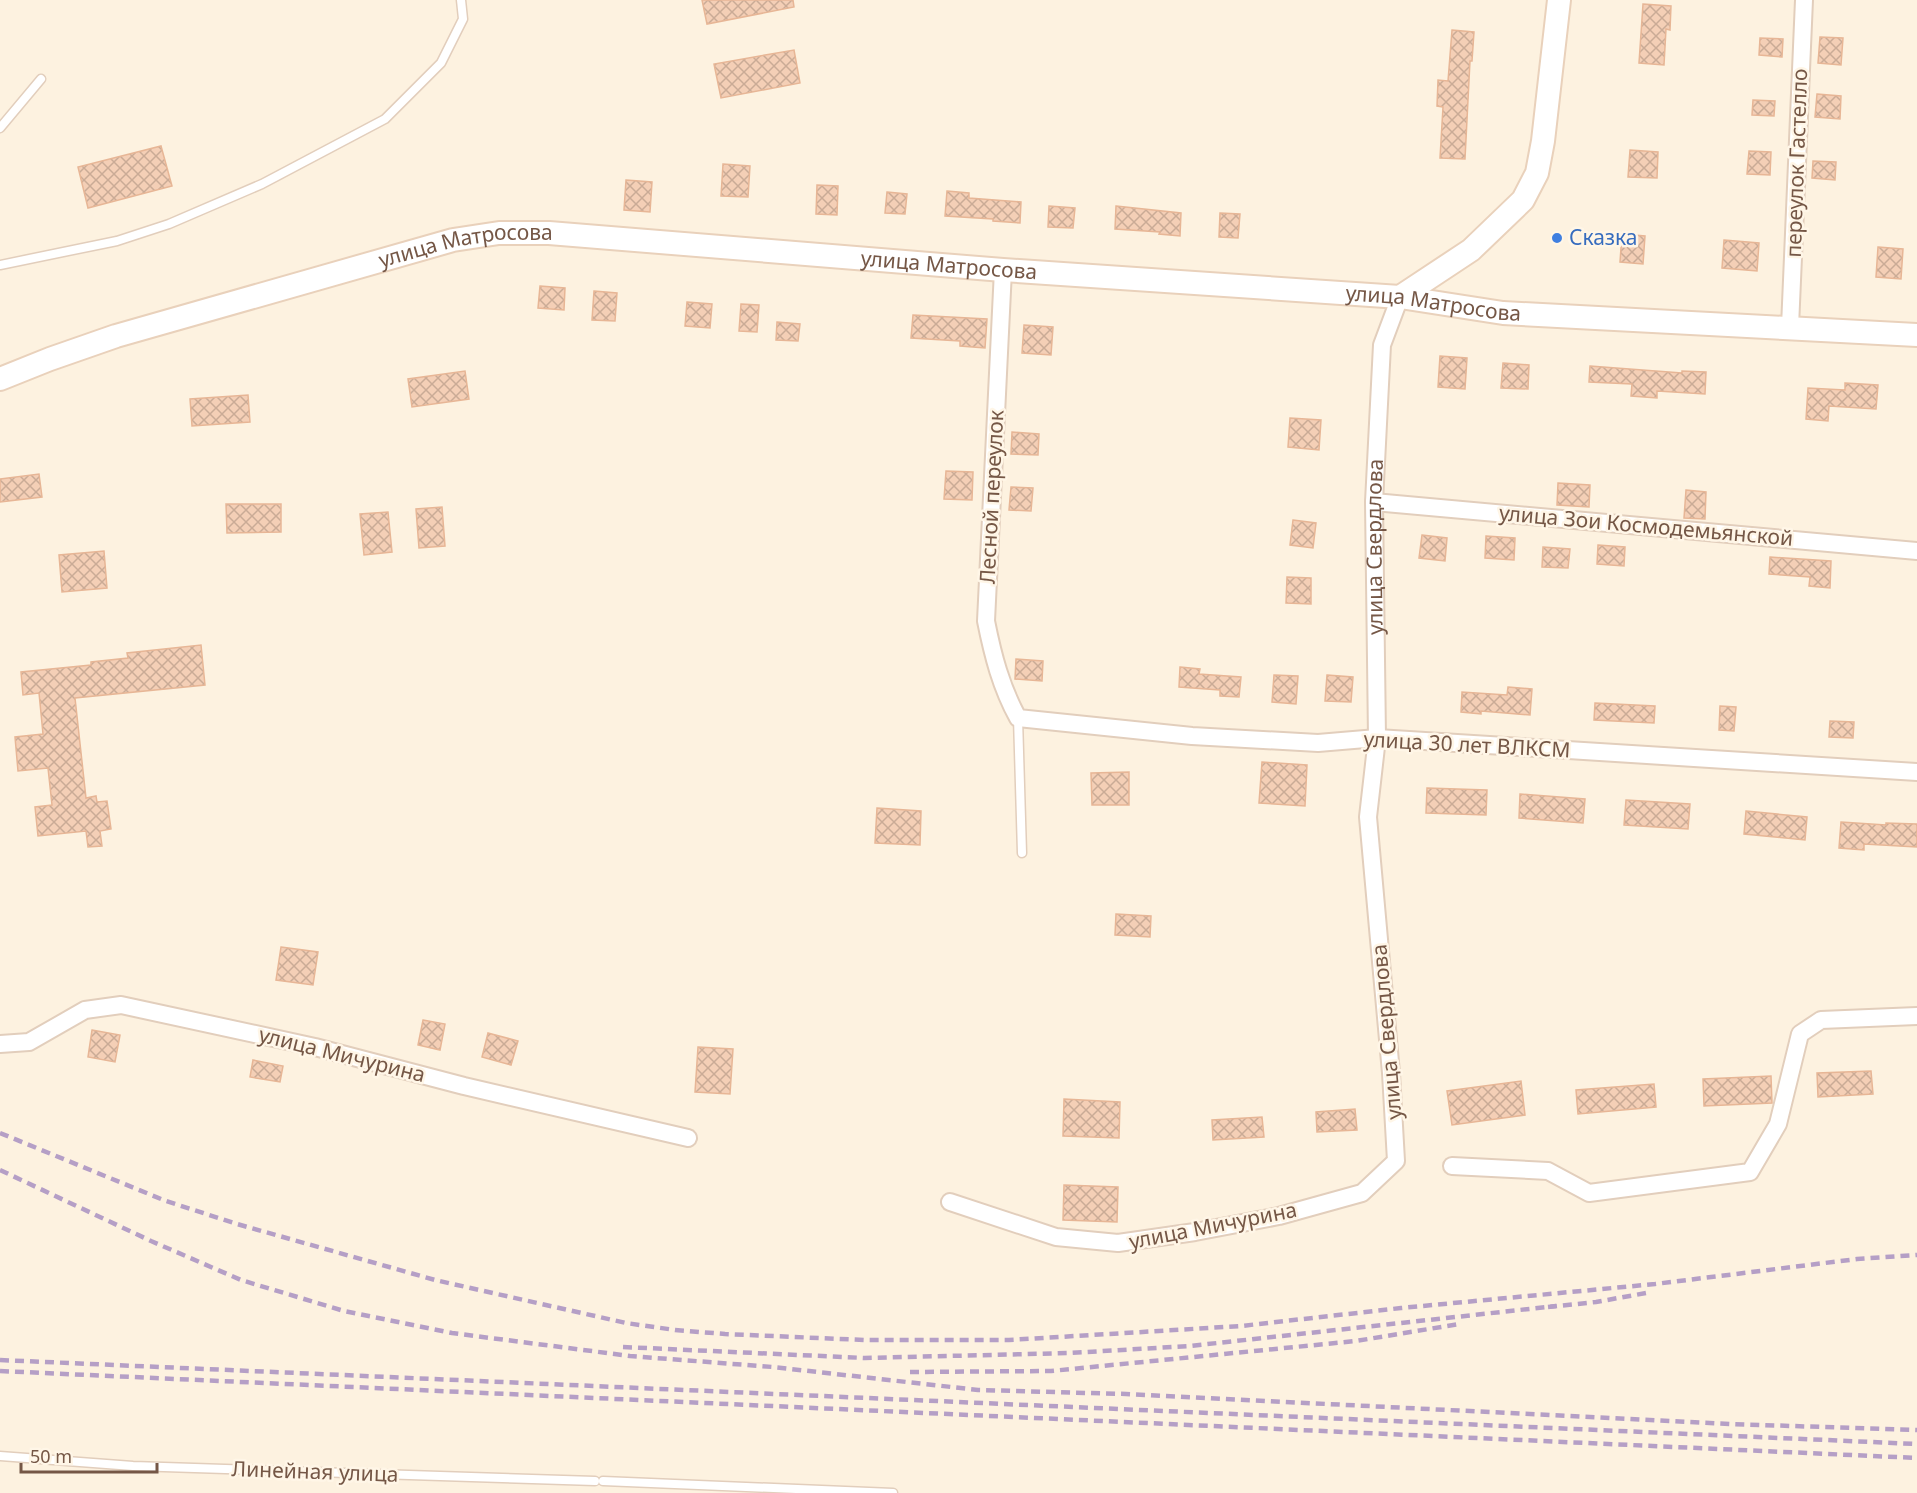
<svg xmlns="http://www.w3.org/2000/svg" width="1917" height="1493" font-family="'Noto Sans',sans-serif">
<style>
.building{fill:url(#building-cross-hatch);stroke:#e7b696;stroke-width:1.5}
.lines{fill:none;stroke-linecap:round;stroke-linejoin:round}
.lane-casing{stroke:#e2cebc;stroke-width:11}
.street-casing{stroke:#e2cebc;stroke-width:20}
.secondary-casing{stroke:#e9d1bb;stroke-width:26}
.lane{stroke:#fff;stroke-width:8}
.street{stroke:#fff;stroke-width:16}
.secondary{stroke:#fff;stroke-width:22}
.rail{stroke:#b59fc6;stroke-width:4.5;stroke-dasharray:9 6;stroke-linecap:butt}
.shop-dot{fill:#3f7fe0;stroke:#fff6e7;stroke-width:2}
.labels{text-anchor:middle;stroke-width:5;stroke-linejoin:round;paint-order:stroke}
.street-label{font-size:21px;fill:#755746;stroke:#fff6e7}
.shop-label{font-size:21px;fill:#366cbe;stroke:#fff6e7;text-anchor:start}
</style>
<defs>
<pattern id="building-cross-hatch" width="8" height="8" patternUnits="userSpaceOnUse" patternTransform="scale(1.5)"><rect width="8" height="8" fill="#f4cfb6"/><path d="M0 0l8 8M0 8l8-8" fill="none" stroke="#caab96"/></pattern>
</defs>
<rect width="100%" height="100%" fill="#fdf2e0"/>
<g class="building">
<polygon points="702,0 793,0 794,7 707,24"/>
<polygon points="1643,4 1671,6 1670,30 1666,29 1664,65 1639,63"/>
<polygon points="1452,30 1474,32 1472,61 1470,61 1465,159 1440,158 1443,107 1437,106 1438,80 1448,81"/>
<polygon points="1820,37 1843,38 1841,65 1818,63"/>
<polygon points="1760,38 1783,39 1782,57 1759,55"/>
<polygon points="794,50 800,83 721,98 714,64"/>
<polygon points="1817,94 1841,96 1840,119 1815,117"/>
<polygon points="1753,100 1775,101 1774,116 1752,115"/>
<polygon points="161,146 172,186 88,208 78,167"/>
<polygon points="1630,150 1658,152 1657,178 1628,177"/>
<polygon points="1749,151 1771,152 1770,175 1747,174"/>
<polygon points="1813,161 1836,162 1835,180 1812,178"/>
<polygon points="723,164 750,166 748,197 721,196"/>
<polygon points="626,180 652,182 650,212 624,210"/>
<polygon points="817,185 838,186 837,215 816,214"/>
<polygon points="947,191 969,193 969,198 1021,202 1020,223 993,221 993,219 945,216"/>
<polygon points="887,192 907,194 905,214 885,213"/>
<polygon points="1049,206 1075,208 1073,228 1048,227"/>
<polygon points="1116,206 1181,213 1180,236 1159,234 1160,232 1115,229"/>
<polygon points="1220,213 1240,214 1238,238 1219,237"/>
<polygon points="1622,234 1645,236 1643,264 1620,262"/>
<polygon points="1724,240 1759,243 1757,271 1722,268"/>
<polygon points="1878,247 1903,249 1901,279 1876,277"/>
<polygon points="540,286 565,288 564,310 538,308"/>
<polygon points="594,291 617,293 615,321 592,320"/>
<polygon points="687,302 712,304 710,328 685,326"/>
<polygon points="741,304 759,305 757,332 739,331"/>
<polygon points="913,315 987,319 985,348 960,346 960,341 911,338"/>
<polygon points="777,322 800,324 798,341 776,340"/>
<polygon points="1024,325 1053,327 1051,355 1022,353"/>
<polygon points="1440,356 1467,358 1465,389 1438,387"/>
<polygon points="1503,363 1529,365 1528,389 1501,388"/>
<polygon points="1590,366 1682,373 1682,371 1706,372 1705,394 1657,391 1657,398 1631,396 1632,384 1589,382"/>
<polygon points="465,371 469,399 412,407 408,379"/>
<polygon points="1845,383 1878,385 1876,409 1829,406 1828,421 1806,419 1808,388 1845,390"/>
<polygon points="248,395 250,422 192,426 190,399"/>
<polygon points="1290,418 1321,420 1319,450 1288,447"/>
<polygon points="1012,432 1039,434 1038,455 1011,454"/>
<polygon points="946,471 973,472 972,500 944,499"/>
<polygon points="39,474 42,497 0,502 0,479"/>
<polygon points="1558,483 1590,485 1589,507 1557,505"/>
<polygon points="1011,487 1033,488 1031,511 1009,510"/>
<polygon points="1686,490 1706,492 1705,519 1684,518"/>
<polygon points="226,504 281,504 281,532 227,533"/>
<polygon points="442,507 445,546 419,548 416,509"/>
<polygon points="388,512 392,552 364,555 360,514"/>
<polygon points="1293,520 1316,523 1313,548 1290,545"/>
<polygon points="1422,535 1447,538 1445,561 1419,558"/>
<polygon points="1486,536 1515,538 1514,560 1485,558"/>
<polygon points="1598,545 1625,547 1624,566 1597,564"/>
<polygon points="1543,547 1570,549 1568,568 1542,567"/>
<polygon points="104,551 107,588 62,592 59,555"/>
<polygon points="1770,557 1831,561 1830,588 1809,586 1810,577 1769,574"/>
<polygon points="1287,577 1311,578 1311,604 1286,603"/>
<polygon points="201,645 205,685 75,698 86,798 96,796 97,802 107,801 111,829 100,831 102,846 88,847 86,831 38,836 35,807 52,805 48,768 18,771 15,737 43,734 39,693 23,695 21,672 91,665 91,662 128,658 127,653"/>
<polygon points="1016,659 1043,661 1042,681 1015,679"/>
<polygon points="1180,667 1200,669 1199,674 1241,677 1239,697 1220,696 1220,690 1179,687"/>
<polygon points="1274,675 1298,676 1296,704 1272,702"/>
<polygon points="1327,675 1353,677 1351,702 1325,701"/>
<polygon points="1508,687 1532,689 1530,715 1481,711 1481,714 1461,712 1462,692 1507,695"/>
<polygon points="1595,703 1655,706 1654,723 1594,720"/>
<polygon points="1720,706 1736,707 1734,731 1719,730"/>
<polygon points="1830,721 1854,722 1853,738 1829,737"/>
<polygon points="1262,762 1307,765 1305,806 1259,803"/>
<polygon points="1129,772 1129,805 1092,805 1091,773"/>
<polygon points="1427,788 1487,790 1486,815 1426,813"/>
<polygon points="1520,794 1585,799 1583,823 1519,818"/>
<polygon points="1626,800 1690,804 1688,829 1624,825"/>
<polygon points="877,808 921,811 920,845 875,843"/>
<polygon points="1746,811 1807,817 1805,840 1744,834"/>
<polygon points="1841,822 1886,825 1886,823 1917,824 1917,847 1864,844 1864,850 1839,848"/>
<polygon points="1116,914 1151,916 1150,937 1115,935"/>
<polygon points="281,947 318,952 313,985 276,980"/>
<polygon points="423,1020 445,1024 440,1050 418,1045"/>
<polygon points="92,1030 120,1035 115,1062 88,1057"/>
<polygon points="488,1033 518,1041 511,1065 482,1057"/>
<polygon points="698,1047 733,1049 730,1094 695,1092"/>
<polygon points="253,1060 283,1066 280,1082 250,1077"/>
<polygon points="1871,1071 1873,1094 1818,1097 1817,1073"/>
<polygon points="1771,1076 1772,1103 1704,1106 1703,1079"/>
<polygon points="1521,1081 1525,1115 1452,1125 1447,1091"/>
<polygon points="1654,1084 1656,1107 1578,1114 1576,1090"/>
<polygon points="1064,1099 1120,1102 1119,1138 1063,1136"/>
<polygon points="1355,1109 1357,1130 1317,1132 1316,1112"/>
<polygon points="1262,1117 1264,1137 1213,1140 1212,1120"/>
<polygon points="1064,1185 1118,1187 1117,1222 1063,1220"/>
</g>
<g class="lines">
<defs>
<g id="lane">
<polyline points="0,128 41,79"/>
<polyline points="0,265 117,241 169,224 262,184 385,119 441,63 463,19 461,0"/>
<polyline points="1018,718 1022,853"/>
<polyline points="0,1456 133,1466 595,1481"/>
<polyline points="603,1481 893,1493"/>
</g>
<g id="street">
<path d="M1003,270l-17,351c7,35 15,66 32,97l174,18 126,7 59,-5 540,34"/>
<polyline points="1790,327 1804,0"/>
<polyline points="1374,502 1917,551"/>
<polyline points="0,1044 29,1042 85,1010 121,1005 315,1047 464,1086 688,1138"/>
<polyline points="1452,1166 1548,1171 1589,1193 1750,1172 1778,1124 1800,1034 1821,1020 1917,1016"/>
<path id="s1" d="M950,1202l106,35 62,6 77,-11 84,-16 83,-23 34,-32 -5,-88 -23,-256 9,-79 -3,-236 8,-157 18,-48"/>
</g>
<g id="secondary">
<polyline points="1400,297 1471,250 1523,200 1537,173 1543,141 1559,0"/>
<path id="s2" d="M0,379l50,-20 66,-23 337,-96 46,-7h50l454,37 397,27 103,16 414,22"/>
</g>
</defs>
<use href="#lane" class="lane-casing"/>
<use href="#street" class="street-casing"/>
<use href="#secondary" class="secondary-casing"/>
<use href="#lane" class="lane"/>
<use href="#street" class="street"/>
<use href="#secondary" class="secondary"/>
<g class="rail">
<polyline points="0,1133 166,1201 237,1224 435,1280 626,1323 675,1330 725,1334 865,1340 1009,1340 1241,1326 1401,1308 1655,1284 1857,1259 1917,1255"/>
<polyline points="0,1170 151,1241 241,1280 344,1311 452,1333 630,1356 773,1367 978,1390 1126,1394 1730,1424 1917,1430"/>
<polyline points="1548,1307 1596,1302 1646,1293"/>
<polyline points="623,1347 865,1358 1070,1353 1190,1346 1556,1306"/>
<polyline points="0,1360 1917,1444"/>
<polyline points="0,1371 1917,1458"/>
<polyline points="910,1372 1051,1371 1356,1341 1459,1324"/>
</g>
</g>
<circle class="shop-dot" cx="1557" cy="238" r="6"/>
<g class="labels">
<g class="street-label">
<text transform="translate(1797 163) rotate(-88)" y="7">переулок Гастелло</text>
<text dy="7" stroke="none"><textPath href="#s2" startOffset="486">улица Матросова</textPath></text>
<text dy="7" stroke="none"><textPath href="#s2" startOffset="972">улица Матросова</textPath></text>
<text dy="7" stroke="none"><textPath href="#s2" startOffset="1458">улица Матросова</textPath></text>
<text transform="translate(992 497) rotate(-87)" y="7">Лесной переулок</text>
<text transform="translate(1646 526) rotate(5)" y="7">улица Зои Космодемьянской</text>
<text dy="7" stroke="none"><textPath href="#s1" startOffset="1086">улица Свердлова</textPath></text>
<text transform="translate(1467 745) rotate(3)" y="7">улица 30 лет ВЛКСМ</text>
<text transform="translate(1387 1032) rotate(-95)" y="7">улица Свердлова</text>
<text transform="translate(342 1055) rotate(14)" y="7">улица Мичурина</text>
<text transform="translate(1213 1226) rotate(-11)" y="7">улица Мичурина</text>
<text transform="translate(315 1472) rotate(2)" y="7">Линейная улица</text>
</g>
<g class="shop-label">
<text x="1569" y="245">Сказка</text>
</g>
</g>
<path d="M21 1463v9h136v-9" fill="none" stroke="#755746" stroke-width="3"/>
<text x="30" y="1463" font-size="18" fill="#755746" stroke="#fff6e7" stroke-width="4.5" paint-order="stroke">50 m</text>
</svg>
